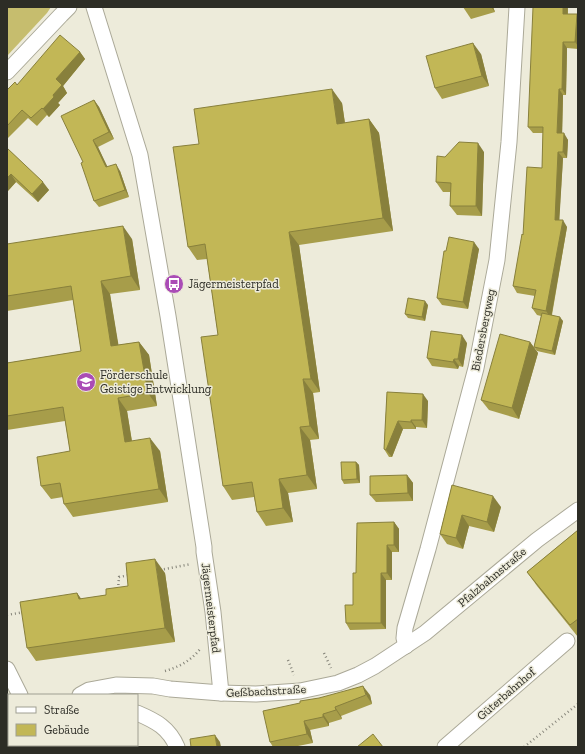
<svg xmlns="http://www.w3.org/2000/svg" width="585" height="754" font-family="'Zilla Slab',serif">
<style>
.green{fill:#c6bd6e}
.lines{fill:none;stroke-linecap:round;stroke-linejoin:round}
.street-casing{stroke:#aba998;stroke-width:17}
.path{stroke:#858479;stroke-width:2.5;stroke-dasharray:1 3;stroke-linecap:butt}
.street{stroke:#fff;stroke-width:15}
.wall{fill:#a79d4a}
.shaded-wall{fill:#88803c}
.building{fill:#c2b756;stroke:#88803c}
.labels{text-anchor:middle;stroke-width:3;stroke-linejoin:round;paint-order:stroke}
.poi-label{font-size:12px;fill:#2d2d26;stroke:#edebda;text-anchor:start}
.street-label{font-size:12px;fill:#2d2d26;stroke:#edebda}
</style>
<rect width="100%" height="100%" fill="#edebda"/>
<polygon class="green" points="7,7 51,7 47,13 7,56"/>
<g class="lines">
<defs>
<g id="street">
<polyline points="94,7 140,155 168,316 204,547 204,552 213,612 221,693"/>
<polyline points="7,72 61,15 69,7"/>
<polyline points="406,646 404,638 405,628 428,549 476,368 497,260 509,142 517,7"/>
<polyline points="7,669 20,695"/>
<polyline points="80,695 89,690 116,685 153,686 170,689 221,693 256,694 300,691 338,683 358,675 375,666 425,633 537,540 578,510"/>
<path d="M137,713c19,8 32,15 40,34"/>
<polyline points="20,747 21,745"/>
<polyline points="445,747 567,641"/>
</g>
</defs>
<use href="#street" class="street-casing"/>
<g class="path">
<polyline points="160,570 191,564"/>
<polyline points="118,589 119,577 130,575"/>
<polyline points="7,615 24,612"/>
<polyline points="324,653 331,668"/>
<polyline points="288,660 294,675"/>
<path d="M165,671c14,-4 27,-11 35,-22"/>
<polyline points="524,747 578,704"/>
</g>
<use href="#street" class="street"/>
</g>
<g class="wall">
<polygon points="463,7 493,7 495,12 471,19"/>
<polygon points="568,7 568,14 578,16 578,49 567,48 566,95 563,95 562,133 568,140 567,158 563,158 559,220 567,227 552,315 563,321 555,355 537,351 534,347 541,316 537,315 532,308 535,296 517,293 513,286 523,235 542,168 543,133 533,133 528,127"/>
<polygon points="80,52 85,59 63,86 67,93 58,103 60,105 49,117 47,115 37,126 28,118 7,139 7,90"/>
<polygon points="481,54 489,86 442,99 435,88"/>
<polygon points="94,100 99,107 114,139 98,147 107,167 120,171 129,197 99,207 94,201 83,162"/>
<polygon points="342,103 345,123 369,119 379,133 393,231 299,245 320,392 313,393 319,439 310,440 317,489 288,493 293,522 266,526 257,512 254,497 232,500 223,486 218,335 207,259 197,260 188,247 199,144"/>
<polygon points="7,148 49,190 38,202 16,182 7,192"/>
<polygon points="484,152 482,216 457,215 450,206 450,192 443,192 436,182 445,157"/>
<polygon points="132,239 140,290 110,294 118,345 139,342 149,355 157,406 127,411 132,441 160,451 168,502 73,517 64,504 63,497 51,499 41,486 70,451 65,421 7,430 7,363 81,351 73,300 7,311 7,244"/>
<polygon points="479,249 468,309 442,305 437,298 446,251"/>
<polygon points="428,305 425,321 408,318 405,314"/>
<polygon points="530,342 538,353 519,419 489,410 481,400"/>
<polygon points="467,343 463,367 459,366 458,369 432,366 427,358"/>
<polygon points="387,392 428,401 427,428 416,427 416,429 403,429 392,457 389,457 384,449"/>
<polygon points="356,462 359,465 360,483 344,484 342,480"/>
<polygon points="407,475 413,483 413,501 376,502 370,495"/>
<polygon points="452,485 501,507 494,532 469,526 463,549 447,544 440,534"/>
<polygon points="394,522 399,529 399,552 392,552 392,580 386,580 386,629 350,630 346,623 353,605 356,573"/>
<polygon points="578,530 578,637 537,586 527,572"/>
<polygon points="165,573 175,642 36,661 27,648 77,593 81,599 106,595"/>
<polygon points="370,695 372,704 341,716 342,719 329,723 329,726 310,730 313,743 293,747 273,747 270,742 300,703 300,701"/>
</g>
<g class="shaded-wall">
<polygon points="491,7 493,7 495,12"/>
<polygon points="563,7 568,7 567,20 563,14"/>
<polygon points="577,14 578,16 578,46 575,42"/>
<polygon points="563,42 567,48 566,95 562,89"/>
<polygon points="473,43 481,54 489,86 482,76"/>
<polygon points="80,52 85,59 63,86 67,93 58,103 60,105 49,117 43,109 53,95 56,79"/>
<polygon points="332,89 342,103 347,138 337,124"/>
<polygon points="559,89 563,95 562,139 557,133"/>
<polygon points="94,100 99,107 114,139 109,132"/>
<polygon points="369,119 379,133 393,231 383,218"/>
<polygon points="564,133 568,140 567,158 563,152"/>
<polygon points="93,140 98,147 111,174 106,167"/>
<polygon points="478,143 484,152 482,216 476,206"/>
<polygon points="558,152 563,158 559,226 555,220"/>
<polygon points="116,164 120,171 129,197 125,190"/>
<polygon points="11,174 16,182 7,192 7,178"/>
<polygon points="43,182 49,190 38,202 32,194"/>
<polygon points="563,220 567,227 551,318 546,311"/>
<polygon points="123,226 132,239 140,290 131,276"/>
<polygon points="289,232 299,245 320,392 311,379"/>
<polygon points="474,242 479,249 468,309 463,302"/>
<polygon points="101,281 110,294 121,360 111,346"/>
<polygon points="425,301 428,305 425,321 422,317"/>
<polygon points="560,317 563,321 555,355 552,351"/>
<polygon points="462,335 467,343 463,367 458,359"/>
<polygon points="139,342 149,355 157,406 148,393"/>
<polygon points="530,342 538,353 519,419 512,408"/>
<polygon points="454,359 459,366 458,369 453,362"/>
<polygon points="303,379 313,393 319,439 310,426"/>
<polygon points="423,394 428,401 427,428 422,420"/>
<polygon points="118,398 127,411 134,455 125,442"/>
<polygon points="411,420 416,427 416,429 411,422"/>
<polygon points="398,421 403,429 392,457 386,450"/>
<polygon points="300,427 310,440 317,489 307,475"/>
<polygon points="150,438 160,451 168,502 159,489"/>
<polygon points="356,462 359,465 360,483 357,479"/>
<polygon points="407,475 413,483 413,501 408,493"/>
<polygon points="279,479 288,493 293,522 283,508"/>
<polygon points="493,496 501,507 494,532 487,522"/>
<polygon points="462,515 469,526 463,549 456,538"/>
<polygon points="394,522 399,529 399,552 394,545"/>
<polygon points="387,545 392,552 392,580 387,573"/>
<polygon points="155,559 165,573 175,642 165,628"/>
<polygon points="381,573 386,580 386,629 381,623"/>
<polygon points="77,593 87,607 79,599"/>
<polygon points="363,686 370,695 372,704 366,695"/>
<polygon points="335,707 341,716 342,719 336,710"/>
<polygon points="323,714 329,723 329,726 323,717"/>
<polygon points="304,721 310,730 313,743 307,734"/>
<polygon points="215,735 220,742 221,747 217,747"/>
</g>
<g class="building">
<polygon points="533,7 563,7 563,14 577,14 575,42 563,42 562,89 559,89 557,133 564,133 563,152 558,152 555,220 563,220 546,311 532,308 536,290 513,286 522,234 523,235 527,167 542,168 543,127 528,127"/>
<polygon points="60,35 80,52 56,79 62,85 53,95 54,97 43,109 42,108 31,118 22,110 7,126 7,90 15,82 17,85"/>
<polygon points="473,43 482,76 435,88 426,56"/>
<polygon points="332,89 337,124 369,119 383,218 289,232 311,379 303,379 310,426 300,427 307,475 279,479 283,508 257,512 252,482 223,486 201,337 218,335 205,244 188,247 173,147 199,144 194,109"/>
<polygon points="94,100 109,132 93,140 106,167 116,164 125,190 94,201 81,163 83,162 61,116"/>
<polygon points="459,142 478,143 476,206 450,206 451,183 436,182 437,156 445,157"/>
<polygon points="7,148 43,182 32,194 11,174 7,178"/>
<polygon points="123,226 131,276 101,281 111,346 139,342 148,393 118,398 125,442 150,438 159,489 64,504 60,483 41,486 37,457 70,451 63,407 7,416 7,363 81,351 71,286 7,296 7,244"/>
<polygon points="449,237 474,242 463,302 437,298 444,251 446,251"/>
<polygon points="408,298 425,301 422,317 405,314"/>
<polygon points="542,313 560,317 552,351 534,347"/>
<polygon points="431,331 462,335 458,359 454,359 453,362 427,358"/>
<polygon points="500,334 530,342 512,408 481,400"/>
<polygon points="387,392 423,394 422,420 411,420 411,422 398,421 386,450 384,449"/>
<polygon points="341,462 356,462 357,479 342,480"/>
<polygon points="407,475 408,493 370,495 370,476"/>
<polygon points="452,485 493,496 487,522 462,515 456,538 440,534"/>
<polygon points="394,522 394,545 387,545 387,573 381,573 381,623 346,623 345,605 353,605 353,573 356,573 357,523"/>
<polygon points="578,530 578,619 570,625 527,572"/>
<polygon points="155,559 165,628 27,648 20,602 77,593 79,599 106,595 106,589 128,586 126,563"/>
<polygon points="363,686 366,695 335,707 336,710 323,714 323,717 304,721 307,734 270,742 263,711 300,703 300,701 319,698"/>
<polygon points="373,734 383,747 357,747"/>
<polygon points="215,735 217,747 191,747 190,739"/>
</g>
<defs>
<symbol id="bus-disc" viewBox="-11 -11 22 22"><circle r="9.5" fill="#aa4cb6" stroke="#edebda"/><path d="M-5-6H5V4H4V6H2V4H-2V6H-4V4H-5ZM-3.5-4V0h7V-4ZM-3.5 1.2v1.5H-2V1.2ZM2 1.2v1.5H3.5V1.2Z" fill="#fff"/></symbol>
<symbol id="school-disc" viewBox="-11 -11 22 22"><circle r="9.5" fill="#aa4cb6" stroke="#edebda"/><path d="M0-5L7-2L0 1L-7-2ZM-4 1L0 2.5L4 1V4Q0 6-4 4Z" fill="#fff"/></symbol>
</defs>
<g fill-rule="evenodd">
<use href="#bus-disc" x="163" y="273" width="22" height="22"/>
<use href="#school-disc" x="75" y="371" width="22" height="22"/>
</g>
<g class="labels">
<g class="poi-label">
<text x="188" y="288">Jägermeisterpfad</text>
<text x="100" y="379">Förderschule<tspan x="100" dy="14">Geistige Entwicklung</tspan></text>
</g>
<g class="street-label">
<text transform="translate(483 330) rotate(-79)" y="4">Biedersbergweg</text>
<text transform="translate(492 577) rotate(-40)" y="4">Pfalzbahnstraße</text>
<text transform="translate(211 608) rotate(83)" y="4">Jägermeisterpfad</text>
<text transform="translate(266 691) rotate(-3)" y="4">Geßbachstraße</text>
<text transform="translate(506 694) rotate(-41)" y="4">Güterbahnhof</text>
</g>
</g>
<rect width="585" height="754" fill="none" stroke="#2d2d26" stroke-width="16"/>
<rect x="8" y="694" width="130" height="52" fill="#edebda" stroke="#a09f92"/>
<rect x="16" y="707" width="20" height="6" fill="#ffffff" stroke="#a09f92"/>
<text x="44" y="714" font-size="12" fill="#2d2d26">Straße</text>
<rect x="16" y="724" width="20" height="12" fill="#c2b756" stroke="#a09f92"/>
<text x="44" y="734" font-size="12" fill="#2d2d26">Gebäude</text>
</svg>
